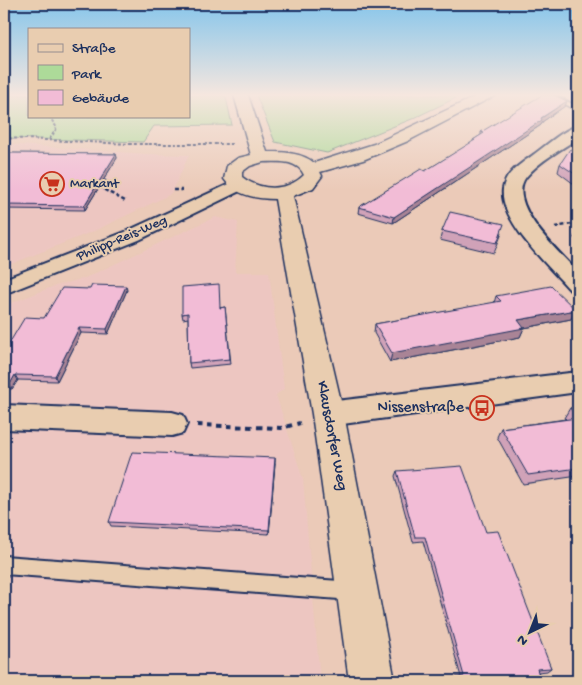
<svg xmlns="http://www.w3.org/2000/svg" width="582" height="685" viewBox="0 0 582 685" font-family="'Gochi Hand',sans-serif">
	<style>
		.built { fill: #edc6c1 }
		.green { fill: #adda99; stroke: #64847c }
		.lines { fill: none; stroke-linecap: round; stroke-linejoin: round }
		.service-casing { stroke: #1b2f5e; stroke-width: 4 }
		.minor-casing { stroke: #1b2f5e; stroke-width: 4 }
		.tertiary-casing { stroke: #1b2f5e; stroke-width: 3 }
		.path-far2 { stroke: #1b2f5e; stroke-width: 2; stroke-dasharray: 3 2; stroke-linecap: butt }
		.path-far1 { stroke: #1b2f5e; stroke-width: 2.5; stroke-dasharray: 4 2.5; stroke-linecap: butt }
		.path { stroke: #1b2f5e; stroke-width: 4; stroke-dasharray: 5.5 4.5; stroke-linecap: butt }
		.service { fill: #e9cdb0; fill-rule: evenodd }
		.minor { fill: #e9cdb0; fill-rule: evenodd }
		.tertiary { fill: #e9cdb0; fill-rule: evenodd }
		.wall { fill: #d0a2b8; stroke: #1b2f5e }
		.shaded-wall { fill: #a98496; stroke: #1b2f5e }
		.building { fill: #f2bcd6; stroke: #1b2f5e }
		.labels { text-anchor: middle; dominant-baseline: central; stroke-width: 4; stroke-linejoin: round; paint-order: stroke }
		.far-poi-label { font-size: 14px; fill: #1b2f5e; stroke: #e9cdb0; text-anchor: start }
		.far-street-label { font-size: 14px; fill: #1b2f5e; stroke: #e9cdb0 }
		.poi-label { font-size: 16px; fill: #1b2f5e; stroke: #e9cdb0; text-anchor: end }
		.street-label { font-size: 16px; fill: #1b2f5e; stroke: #e9cdb0 }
	</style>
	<rect width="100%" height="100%" fill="#ebcab8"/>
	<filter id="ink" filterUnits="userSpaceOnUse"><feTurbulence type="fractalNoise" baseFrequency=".02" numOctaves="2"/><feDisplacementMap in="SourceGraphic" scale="10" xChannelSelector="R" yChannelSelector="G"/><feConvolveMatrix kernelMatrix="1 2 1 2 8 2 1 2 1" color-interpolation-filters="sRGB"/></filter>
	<g filter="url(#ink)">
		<!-- built -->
		<path class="built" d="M4 144 146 154 189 155 173 190 169 195 94 231 4 267Z
			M215 217 238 222 235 272H269L284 389 276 395 303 479 320 681H4V306L52 287 85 278Z"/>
		<!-- green -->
		<path class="green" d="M4 95H29V116H189V95H221L226 97 232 125 154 126 143 142 4 138Z
			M256 95H462L412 119 327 153 275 142Z"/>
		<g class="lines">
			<defs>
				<path id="service" d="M548 95H555L578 107V111Z
					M4 556 353 582 360 584 362 591 360 598 353 600 4 574Z"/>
				<path id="minor" d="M578 126V138C562 149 539 161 526 177 505 204 561 254 578 272V292L570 290C550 267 499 221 503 189 505 173 521 164 533 155 546 146 562 130 578 126Z
					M238 180 244 181 247 185 244 189 139 240 4 294V279L125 232Z
					M578 372V392L328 426 317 422 313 414 317 406 328 402Z
					M4 405 172 412 183 415 187 424 183 433 172 436 4 429Z"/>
				<path id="tertiary" d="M234 95H248L267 152C282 152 302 152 314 163L374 144 479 95H496L408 141 363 160 320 172 322 176 313 188 293 196 344 414 395 681H349L312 414 275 199C256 199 235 195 224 179L227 166 238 158 251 155ZM263 162C277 162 297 159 304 175 287 192 260 191 242 177V172L250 166Z"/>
			</defs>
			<!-- service casing -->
			<use href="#service" class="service-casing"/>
			<!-- minor casing -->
			<use href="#minor" class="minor-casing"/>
			<!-- tertiary casing -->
			<use href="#tertiary" class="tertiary-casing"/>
			<!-- path-far2 -->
			<path class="path-far2" d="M49 116 57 128 49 140
				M4 138 130 144H233"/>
			<!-- path-far1 -->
			<path class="path-far1" d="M106 180 101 188 125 201
				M173 190H182
				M555 227 578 223"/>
			<!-- path -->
			<path class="path" d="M197 425 281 428 300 423"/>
			<!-- service -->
			<use href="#service" class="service"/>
			<!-- minor -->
			<use href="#minor" class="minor"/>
			<!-- tertiary -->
			<use href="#tertiary" class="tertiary"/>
		</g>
		<!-- wall -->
		<path class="wall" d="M567 101 565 106 542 122 541 125 393 223 358 213 359 207 425 171 473 142V140L481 135V132Z
			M4 153 116 154 117 158 85 210 4 209Z
			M578 154V187L558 172 560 164Z
			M578 229V242L574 238Z
			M442 231 502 233 494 253 440 240Z
			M127 290 108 334 81 333 57 381 18 380 12 389H4V352L44 318Z
			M496 296 576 310 571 319 524 328 520 337 390 362 374 333 375 324 494 303Z
			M225 307 231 364 190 368 189 363 188 318 183 319 182 314Z
			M578 407V476L523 484 497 437 501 428 566 419 564 418 570 408Z
			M275 463 269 534 111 526 109 522Z
			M397 471 486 532 551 668 547 671 538 672 541 681H448L450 678 461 677 423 541 413 542 395 476Z"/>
		<!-- shaded-wall -->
		<path class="shaded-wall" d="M567 101 565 106 542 122 541 125 393 223 394 217Z
			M116 154 117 158 85 210 84 206Z
			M126 286 127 290 108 334 107 329Z
			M576 310 571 319 524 328 520 337 390 362 392 353 518 320Z
			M79 328 81 333 57 381 55 376Z
			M15 375 18 380 12 389 10 384Z
			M275 458V463L269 534V530Z"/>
		<!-- building -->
		<path class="building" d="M542 95H554L567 101 541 118 542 120 394 217 359 207 421 169 425 171 475 140H473L484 133 481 132Z
			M570 149 578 154V176L560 164Z
			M4 153 116 154 84 206 4 205Z
			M450 212 504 224 497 243 442 231Z
			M219 284 220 308 225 307 230 359 189 363 188 313 182 314V287Z
			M92 285 126 286 107 329 79 328 55 376 15 375 10 384H4V352L25 317 44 318 62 288 90 289Z
			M551 286 576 310 518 320 524 328 392 353 375 324 501 301 496 296Z
			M578 407V468L528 475 501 428 577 418 570 408Z
			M132 452 275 458 269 530 109 522Z
			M462 466 486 532 498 531 551 668 537 669 541 681H451L450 678 464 676 425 537H415L397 471Z"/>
	</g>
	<!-- sky -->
	<linearGradient id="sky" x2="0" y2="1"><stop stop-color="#85c5eb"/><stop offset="0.5" stop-color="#f6e7df"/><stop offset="1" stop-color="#f6e7df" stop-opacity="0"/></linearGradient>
	<rect width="582" height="190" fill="url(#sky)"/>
	<!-- icons -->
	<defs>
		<symbol id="supermarket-ring" viewBox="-11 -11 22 22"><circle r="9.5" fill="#e9cdb0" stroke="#c8321e" stroke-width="1.5"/><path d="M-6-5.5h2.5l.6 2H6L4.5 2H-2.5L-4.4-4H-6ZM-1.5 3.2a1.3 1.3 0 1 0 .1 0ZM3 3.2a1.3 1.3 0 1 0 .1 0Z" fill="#c8321e"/></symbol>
		<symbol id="bus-ring" viewBox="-11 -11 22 22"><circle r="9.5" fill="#e9cdb0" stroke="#c8321e" stroke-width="1.5"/><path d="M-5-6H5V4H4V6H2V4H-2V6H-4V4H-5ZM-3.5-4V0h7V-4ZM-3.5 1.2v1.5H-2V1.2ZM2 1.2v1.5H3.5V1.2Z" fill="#c8321e"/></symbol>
	</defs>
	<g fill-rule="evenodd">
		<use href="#supermarket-ring" x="38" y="170" width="28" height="28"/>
		<use href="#bus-ring" x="468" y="394" width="28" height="28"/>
	</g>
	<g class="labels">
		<!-- far-poi labels -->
		<g class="far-poi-label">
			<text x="70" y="184">Markant</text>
		</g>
		<!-- far-street labels -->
		<g class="far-street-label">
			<text transform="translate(122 239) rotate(-23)">Philipp-Reis-Weg</text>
		</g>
		<!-- poi labels -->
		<g class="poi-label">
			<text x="464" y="408">Nissenstraße</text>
		</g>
		<!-- street labels -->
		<g class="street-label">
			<text transform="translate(331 436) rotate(79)">Klausdorfer Weg</text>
		</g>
	</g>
	<!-- margin -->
	<rect width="582" height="685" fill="none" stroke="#e9cdb0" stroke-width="20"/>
	<rect x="10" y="10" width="562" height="665" fill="none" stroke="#1b2f5e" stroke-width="2" filter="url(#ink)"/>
	<!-- legend -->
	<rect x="28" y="28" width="162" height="90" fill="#e9cdb0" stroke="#978e8f"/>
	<rect x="38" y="44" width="25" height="8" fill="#e9cdb0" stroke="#978e8f"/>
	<text x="72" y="52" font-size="15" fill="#1b2f5e">Straße</text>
	<rect x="38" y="65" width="25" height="15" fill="#adda99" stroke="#978e8f"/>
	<text x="72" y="78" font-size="15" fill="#1b2f5e">Park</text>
	<rect x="38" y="90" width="25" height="15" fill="#f2bcd6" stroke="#978e8f"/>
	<text x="72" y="102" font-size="15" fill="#1b2f5e">Gebäude</text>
	<!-- north arrow -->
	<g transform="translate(530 632) rotate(223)" stroke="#e9cdb0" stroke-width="4" paint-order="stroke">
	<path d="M0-4L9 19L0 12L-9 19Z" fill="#1b2f5e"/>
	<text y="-8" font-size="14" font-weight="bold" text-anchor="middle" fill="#1b2f5e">N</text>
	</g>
</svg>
